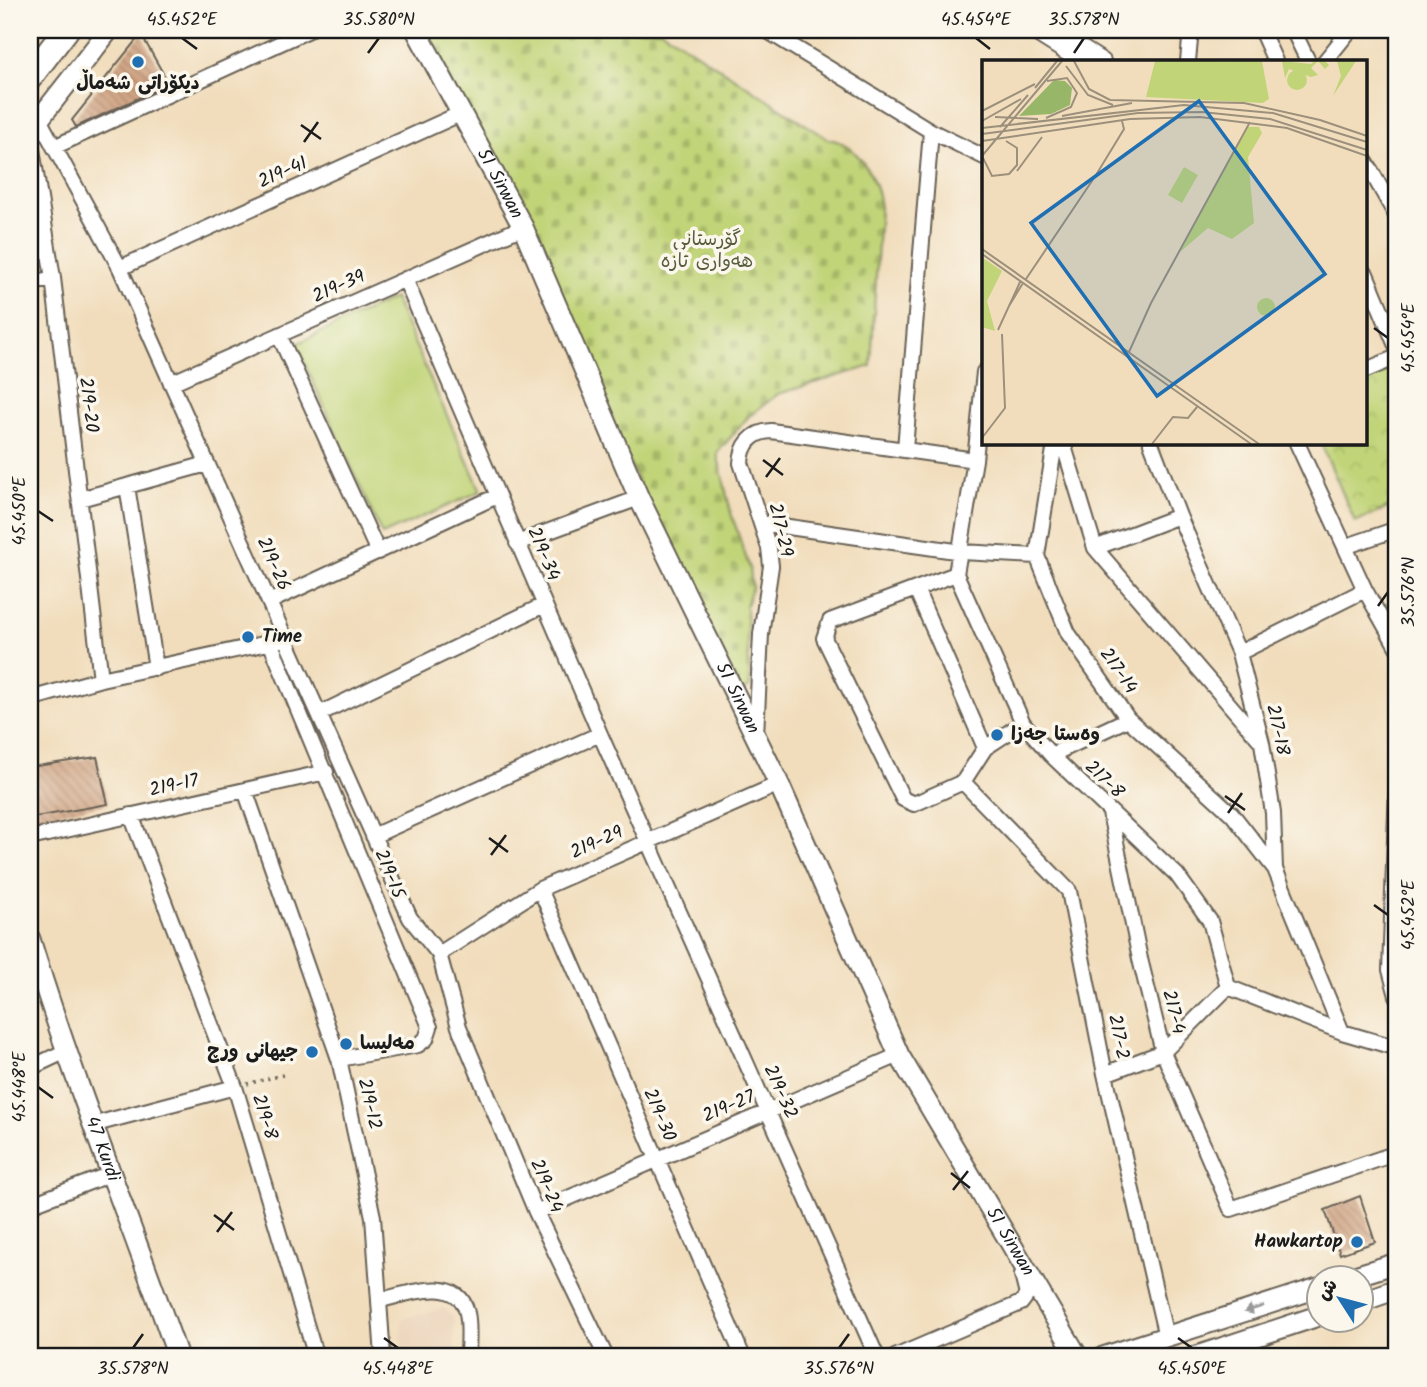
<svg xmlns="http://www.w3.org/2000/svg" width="1427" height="1387" viewBox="0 0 1427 1387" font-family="Kalam,'Playpen Sans Arabic',sans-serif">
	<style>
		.built { fill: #ebd2b8 }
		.cemetery { fill: url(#cemetery-stones); stroke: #6e784a; stroke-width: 2 }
		.park { fill: url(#park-crowns); stroke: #6e784a; stroke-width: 2 }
		.garden { fill: #c1d478; stroke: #6e784a; stroke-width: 2 }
		.building { fill: url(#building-back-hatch) }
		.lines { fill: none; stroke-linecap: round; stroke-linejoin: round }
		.street-casing { stroke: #676054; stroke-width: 18 }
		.secondary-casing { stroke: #676054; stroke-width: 23 }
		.highway-casing { stroke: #676054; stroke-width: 28 }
		.path { stroke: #676054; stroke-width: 3.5; stroke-dasharray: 2 5; stroke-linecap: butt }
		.street { stroke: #fff; stroke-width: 14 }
		.secondary { stroke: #fff; stroke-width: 19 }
		.highway { stroke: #fff; stroke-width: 24 }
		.oneway { fill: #999 }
		.ticks { fill: none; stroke: #1c1c1c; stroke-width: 2.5 }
		.poi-dot { fill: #1f6fb2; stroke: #fbf7ec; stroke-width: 2.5 }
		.labels { text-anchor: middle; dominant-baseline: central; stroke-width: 7; stroke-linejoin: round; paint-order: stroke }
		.poi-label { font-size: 19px; font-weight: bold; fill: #1c1c1c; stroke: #fbf7ec; text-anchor: start }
		.street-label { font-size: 19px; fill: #1c1c1c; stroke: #fbf7ec }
		.park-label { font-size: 19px; fill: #565c3c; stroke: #fbf7ec }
		.inset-road { fill: none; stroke: #9c907c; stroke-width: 2 }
		.view { fill: #1f6fb2; fill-opacity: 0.15; stroke: #1f6fb2; stroke-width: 3.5 }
		.inset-edge { fill: none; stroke: #1c1c1c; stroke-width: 3.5 }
		.neatline { fill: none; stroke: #1c1c1c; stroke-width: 2.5 }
		.ticks-label { font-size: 18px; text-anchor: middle; fill: #1c1c1c }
	</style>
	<defs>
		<pattern id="cemetery-stones" width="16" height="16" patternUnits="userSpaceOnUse" patternTransform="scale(1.75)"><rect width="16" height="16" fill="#c1d478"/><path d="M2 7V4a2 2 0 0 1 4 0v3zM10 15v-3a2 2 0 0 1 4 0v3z" fill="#a5b567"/></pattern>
		<pattern id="park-crowns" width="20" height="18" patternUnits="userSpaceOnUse" patternTransform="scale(1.75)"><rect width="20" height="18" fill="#c1d478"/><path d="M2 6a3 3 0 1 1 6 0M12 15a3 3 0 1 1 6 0" fill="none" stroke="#a5b567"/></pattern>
		<pattern id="building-back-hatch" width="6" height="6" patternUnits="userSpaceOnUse" patternTransform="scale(1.75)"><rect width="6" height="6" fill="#cfa180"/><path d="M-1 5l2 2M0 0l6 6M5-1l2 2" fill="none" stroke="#a78268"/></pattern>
	</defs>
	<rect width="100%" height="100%" fill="#fbf7ec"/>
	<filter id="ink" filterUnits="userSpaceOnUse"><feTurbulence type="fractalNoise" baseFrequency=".0143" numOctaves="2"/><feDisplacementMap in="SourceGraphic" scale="14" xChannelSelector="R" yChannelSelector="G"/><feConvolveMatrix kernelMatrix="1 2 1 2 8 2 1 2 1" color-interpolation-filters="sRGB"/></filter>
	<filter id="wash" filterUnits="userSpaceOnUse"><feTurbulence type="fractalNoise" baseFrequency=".00686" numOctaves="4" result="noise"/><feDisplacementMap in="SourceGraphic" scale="28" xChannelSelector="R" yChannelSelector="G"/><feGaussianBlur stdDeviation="1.57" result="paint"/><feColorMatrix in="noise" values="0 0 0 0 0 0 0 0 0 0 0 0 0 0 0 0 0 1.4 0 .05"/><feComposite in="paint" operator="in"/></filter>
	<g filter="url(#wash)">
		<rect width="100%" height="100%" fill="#f1ddbc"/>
		<!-- built -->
		<path class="built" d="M444 1308 454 1317V1357H401L402 1319Z"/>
		<!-- cemetery -->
		<path class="cemetery" d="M424 30H661L828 139C859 143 877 180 880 207L871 366 778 394 748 417 717 453 731 513 750 569 752 587 746 606 750 686 738 696 726 687 511 187 495 155 482 143Z"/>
		<!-- park -->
		<path class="park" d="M1392 368 1397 379V504L1355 522 1321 443H1366V379Z"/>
		<!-- garden -->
		<path class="garden" d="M394 298 481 491 382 535 296 344Z"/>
		<g id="blocks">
			<!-- building -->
			<path class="building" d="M141 34 169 84 76 127 72 120Z
				M97 757 108 804 30 818V767Z
				M1360 1196 1375 1242 1340 1254 1325 1210Z"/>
		</g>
	</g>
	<g filter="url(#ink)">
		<use href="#blocks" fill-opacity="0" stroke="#676054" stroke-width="2"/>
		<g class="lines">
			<defs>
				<path id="street" d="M766 30 931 131 984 157
					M1030 30 1079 61
					M1054 30 1103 61
					M1261 30 1275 61
					M1293 30 1308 61
					M1188 61 1191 30
					M1325 61 1350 30
					M39 119 120 268 410 918 439 954 459 1027 536 1212 606 1357
					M30 137 53 278 101 679
					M54 147 309 30
					M1366 162 1397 217
					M120 268 462 113
					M1366 274 1397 348
					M405 279 600 734 877 1357
					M30 284 53 278
					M279 335 378 552
					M1366 370 1397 357
					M984 372 975 460 956 574 1023 723 1051 755 1177 875 1210 921 1228 987 1342 1032 1397 1048
					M171 383 523 227
					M1055 443 1037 556 1068 633 1128 719 1232 814 1275 869
					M1063 443 1095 548 1259 739
					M1151 443 1179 516 1239 653 1262 743 1273 813 1275 869 1342 1032
					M1297 443 1365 590 1397 647
					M905 449 931 131
					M127 486 156 668
					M80 499 207 464
					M761 523 962 552 1037 556
					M517 543 639 498
					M1347 546 1397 529
					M1095 548 1179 516
					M956 574 830 621 824 638 903 799 914 804 963 782 985 748 1023 723
					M916 589 985 748
					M269 602 497 496
					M270 642 430 1027 426 1039 418 1045 339 1059
					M1239 653 1365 590
					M30 699 101 679 277 641
					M319 714 544 605
					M756 735 761 634 771 566 769 548 741 463C742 445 752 432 771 431L975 460
					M1051 755 1128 719
					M963 782 1069 891 1105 1074 1166 1337
					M1397 787 1390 970 1397 996
					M245 790 339 1059 373 1217 383 1357
					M1110 813 1140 959 1163 1052 1231 1209 1397 1153
					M131 815 235 1087 316 1357
					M373 836 600 734
					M30 838 326 772
					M540 889 743 1357
					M439 954 540 889 779 784
					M30 1068 64 1052
					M1105 1074 1163 1052 1228 987
					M92 1125 235 1087
					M30 1205 113 1173
					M536 1212 899 1055
					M381 1300C407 1294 459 1274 467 1313 470 1326 468 1344 468 1357
					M895 1357 1021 1303 1027 1295 1022 1275"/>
				<g id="secondary">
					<path id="s1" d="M416 30 523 227 639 498 779 784 899 1055 1078 1357"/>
					<path d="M30 131 109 30"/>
					<path id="s2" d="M30 939C73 1080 129 1218 178 1357"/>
					<path d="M1348 1278 1397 1263"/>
					<path d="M1360 1302 1397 1289"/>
					<path d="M1103 1357 1318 1288"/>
					<path d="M1194 1357 1318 1316"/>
				</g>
				<path id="highway" d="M30 77 66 30"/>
			</defs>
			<!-- street casing -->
			<use href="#street" class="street-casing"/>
			<!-- secondary casing -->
			<use href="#secondary" class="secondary-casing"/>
			<!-- highway casing -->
			<use href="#highway" class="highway-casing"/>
			<!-- path -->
			<path class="path" d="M247 1084 287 1074"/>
			<!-- street -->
			<use href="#street" class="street"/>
			<!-- secondary -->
			<use href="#secondary" class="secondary"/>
			<!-- highway -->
			<use href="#highway" class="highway"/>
		</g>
		<!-- one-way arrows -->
		<defs><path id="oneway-solid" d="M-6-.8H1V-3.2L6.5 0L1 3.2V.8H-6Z" transform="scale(1.75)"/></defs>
		<use class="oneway" href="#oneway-solid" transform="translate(1254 1309) rotate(162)"/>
	</g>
	<!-- ticks -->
	<path class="ticks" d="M182 38 197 49M976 38 990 49M368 53 379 38M1074 53 1084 38M301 125 321 139M304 142 318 122M1374 328 1388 338M763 460 783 475M766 477 780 458M38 511 53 521M1378 606 1388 592M1225 796 1245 810M1228 813 1242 793M489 838 508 852M491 855 506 835M1374 905 1388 915M38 1087 53 1098M951 1173 970 1188M953 1190 968 1171M214 1215 234 1230M217 1232 232 1212M384 1338 398 1348M1178 1338 1192 1348M133 1348 143 1334M839 1348 849 1334"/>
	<!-- markers -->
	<g class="poi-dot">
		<circle cx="138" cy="62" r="7"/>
		<circle cx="248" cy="637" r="7"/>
		<circle cx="997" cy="735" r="7"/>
		<circle cx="346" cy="1044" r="7"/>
		<circle cx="312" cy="1052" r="7"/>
		<circle cx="1357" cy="1242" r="7"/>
	</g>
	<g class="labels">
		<!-- poi labels -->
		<g class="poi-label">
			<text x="138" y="84" text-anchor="middle">دیکۆراتی شەماڵ</text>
			<text x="262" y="637">Time</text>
			<text x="1011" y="735">وەستا جەزا</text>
			<text x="360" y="1044">مەلیسا</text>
			<text x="298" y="1052" text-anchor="end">جیهانی ورچ</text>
			<text x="1343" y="1242" text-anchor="end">Hawkartop</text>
		</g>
		<!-- street labels -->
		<g class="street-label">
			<text transform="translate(283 173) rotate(-24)">219-41</text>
			<text stroke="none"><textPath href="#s1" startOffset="175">51 Sirwan</textPath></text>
			<text transform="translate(339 287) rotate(-24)">219-39</text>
			<text transform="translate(88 405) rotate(83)">219-20</text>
			<text transform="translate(780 530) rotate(77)">217-29</text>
			<text transform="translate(543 554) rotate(67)">219-34</text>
			<text transform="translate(273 564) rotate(66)">219-26</text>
			<text transform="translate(1118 671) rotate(55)">217-14</text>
			<text stroke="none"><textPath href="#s1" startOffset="742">51 Sirwan</textPath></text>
			<text transform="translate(1277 730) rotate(78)">217-18</text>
			<text transform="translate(1104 780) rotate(44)">217-8</text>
			<text transform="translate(174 786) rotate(-12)">219-17</text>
			<text transform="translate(597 843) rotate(-24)">219-29</text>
			<text transform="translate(389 874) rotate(68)">219-15</text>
			<text transform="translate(1173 1012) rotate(76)">217-4</text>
			<text transform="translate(1118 1037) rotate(79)">217-2</text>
			<text transform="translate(780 1092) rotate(66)">219-32</text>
			<text transform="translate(369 1104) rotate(77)">219-12</text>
			<text transform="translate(729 1107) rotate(-23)">219-27</text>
			<text transform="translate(659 1115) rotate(67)">219-30</text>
			<text transform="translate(264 1117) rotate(73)">219-8</text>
			<text stroke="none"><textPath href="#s2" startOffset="222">47 Kurdi</textPath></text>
			<text transform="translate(546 1186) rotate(67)">219-24</text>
			<text stroke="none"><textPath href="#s1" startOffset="1351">51 Sirwan</textPath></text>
		</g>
		<!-- park labels -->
		<g class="park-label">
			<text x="707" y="240">گۆڕستانی<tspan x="707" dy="22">هەواری تازە</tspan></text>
		</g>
	</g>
	<!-- overview -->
	<g transform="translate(982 60)">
		<rect width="385" height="385" fill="#f1ddbc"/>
		<path d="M72 20 83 21 90 28 88 45 69 54 37 56Z" fill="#98b668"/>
		<path d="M265 67H277L280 73 266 97 272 163 250 179 226 168 198 192Z" fill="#c1d478"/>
		<path d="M173 1H280L287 39 281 43 164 37ZM300 1 329 4 332 1H343L347 5 343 9 336 1 329 8 336 15 329 17 307 9 303 18ZM355 1H374L351 36 359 16ZM1 198 20 211 5 241 13 271 0 267ZM275 247a9 9 0 1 1 18 0a9 9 0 1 1-18 0Z" fill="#c1d478"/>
		<path d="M305 20a10 10 0 1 1 20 0a10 10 0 1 1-20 0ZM202 107 216 115 200 143 186 135Z" fill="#c1d478"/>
		<path class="inset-road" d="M92 1 107 29 128 40 262 43 338 60 385 76M84 6 106 35 131 45M53 28 75 1M0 51 53 24M80 56 150 43M13 57 56 59M64 58 89 47 95 33 85 18 65 21M0 61 39 39M18 67 46 35M0 68 202 45 291 53 385 82M0 74 156 53 220 52 288 59 385 90M0 81 148 59 218 57 305 68 385 96M24 81 35 88V105L27 114 10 116 0 96 80 1M35 111 60 77M0 189 277 384M0 194 269 384M44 219 114 115 142 69 140 61M27 246 41 223M16 270 38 222M147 292 169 243 268 62M0 378 23 348 20 274M170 384 191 357 206 358 215 347"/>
		<path class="view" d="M217 41 343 214 175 336 49 163Z"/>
		<rect width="385" height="385" class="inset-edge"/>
	</g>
	<!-- margin -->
	<rect width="1427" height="1387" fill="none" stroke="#fbf7ec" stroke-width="77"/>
	<!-- north arrow -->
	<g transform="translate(1340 1299) rotate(306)"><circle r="33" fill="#fbf7ec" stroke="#a29f99" stroke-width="2"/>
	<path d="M0-5L12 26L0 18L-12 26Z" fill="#1f6fb2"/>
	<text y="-10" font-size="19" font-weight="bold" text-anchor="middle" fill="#1c1c1c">ش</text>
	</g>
	<rect x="38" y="38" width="1350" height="1310" class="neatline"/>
	<g class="ticks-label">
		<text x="182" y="25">45.452°E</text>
		<text x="379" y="25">35.580°N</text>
		<text x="976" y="25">45.454°E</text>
		<text x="1084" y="25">35.578°N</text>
		<text transform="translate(1408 338) rotate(-90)" y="6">45.454°E</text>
		<text transform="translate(19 511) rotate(-90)" y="6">45.450°E</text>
		<text transform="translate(1408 592) rotate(-90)" y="6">35.576°N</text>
		<text transform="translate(1408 915) rotate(-90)" y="6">45.452°E</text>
		<text transform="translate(19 1087) rotate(-90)" y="6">45.448°E</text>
		<text x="133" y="1374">35.578°N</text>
		<text x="398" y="1374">45.448°E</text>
		<text x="839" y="1374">35.576°N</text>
		<text x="1192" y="1374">45.450°E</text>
	</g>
</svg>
